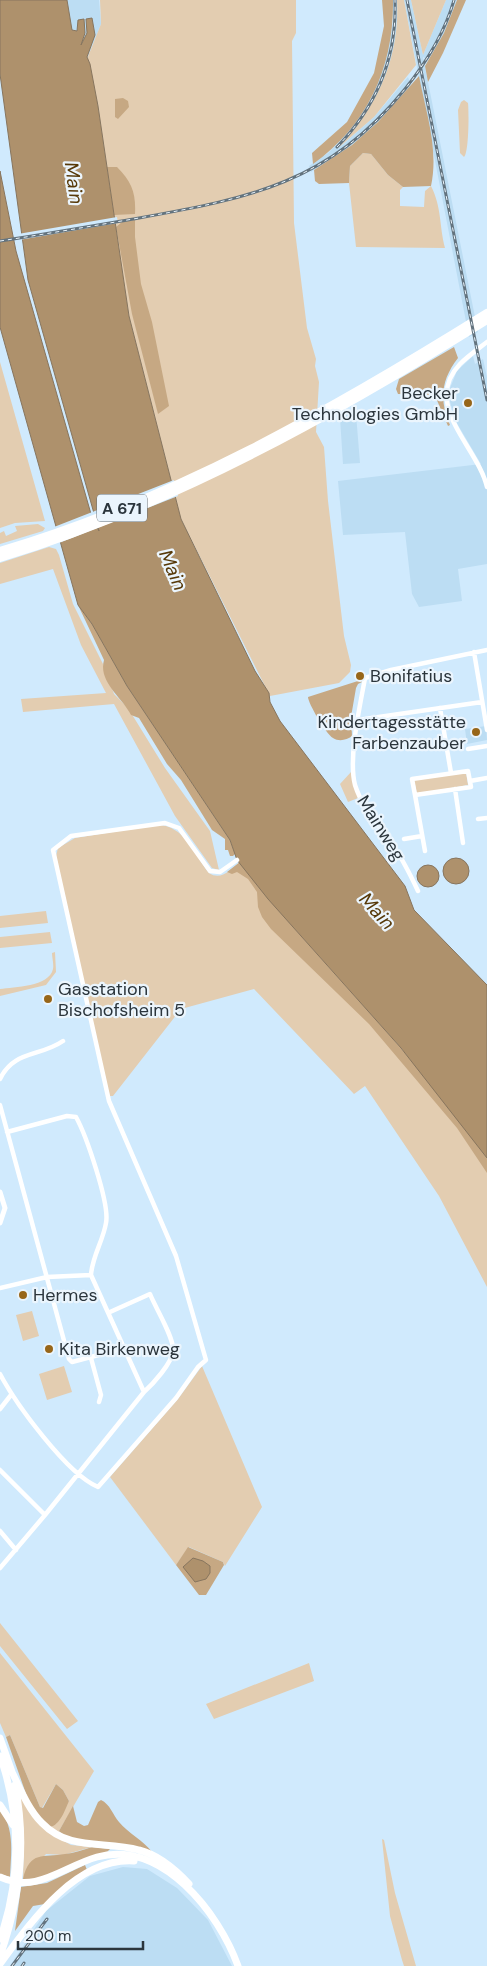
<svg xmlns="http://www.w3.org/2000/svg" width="487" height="1966" viewBox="0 0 487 1966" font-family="'DM Sans',sans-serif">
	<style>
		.built { fill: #bcddf3 }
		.green { fill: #e3cdb1 }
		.forest { fill: #c6a883 }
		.water { fill: #ae916c; stroke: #87755e }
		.pier { fill: #d0eafd }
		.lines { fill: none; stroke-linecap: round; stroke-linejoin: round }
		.minor { stroke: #fff; stroke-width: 4.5 }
		.tertiary { stroke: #fff; stroke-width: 5 }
		.trunk { stroke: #fff; stroke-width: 7 }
		.motorway { stroke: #fff; stroke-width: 8 }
		.rail-casing { stroke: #63737e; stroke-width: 3 }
		.rail { stroke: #ebf5fd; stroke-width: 1; stroke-dasharray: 4; stroke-linecap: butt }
		.poi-dot { fill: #976619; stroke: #ebf5fd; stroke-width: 2 }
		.labels { text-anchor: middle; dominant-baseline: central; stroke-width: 4.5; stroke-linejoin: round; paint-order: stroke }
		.shield { fill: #ebf5fd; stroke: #656f76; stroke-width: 1 }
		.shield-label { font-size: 16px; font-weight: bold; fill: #2b353c }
		.poi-label { font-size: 18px; fill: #2b353c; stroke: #ebf5fd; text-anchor: start }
		.street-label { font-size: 18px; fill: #2b353c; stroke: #ebf5fd }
		.water-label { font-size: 19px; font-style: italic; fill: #573909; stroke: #ebf5fd }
	</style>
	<rect width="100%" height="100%" fill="#d0eafd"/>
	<!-- built -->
	<path class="built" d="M67 0H99L101 24 87 59 71 28Z
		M393 0H397L396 42 384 83 358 126 340 147 374 117 408 77 411 85 378 122 352 145 311 172 309 166 328 153 347 134 373 95 393 25Z
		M404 0H411L423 55 446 0H457L444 33 428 60 423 57 478 332 469 337Z
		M473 356 475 364 483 359 487 377V564L458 569 462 601 419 607 412 594 405 532 343 535 338 481 481 464 455 420 449 398 450 388 457 371Z
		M346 414H356L360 463 343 464 340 418Z
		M486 726 487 740 467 744 465 729Z
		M123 1867 147 1869 177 1888 208 1920 232 1966H10L46 1911 90 1876Z"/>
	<!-- green -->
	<path class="green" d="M100 0H296V33L292 41 294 223 307 328 316 359 315 366 319 382 316 432 324 447 328 501 344 636 351 665 350 672 339 683 270 696 181 519 129 316 98 106 87 59 101 24Z
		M397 0H404L416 65 374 117 337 149C377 107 400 59 397 0Z
		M411 0H446L423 55Z
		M464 100 468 103C469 111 469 153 464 157L460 153 458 110 461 102Z
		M363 153 371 154 388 175 403 187 400 190V206L424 207 425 191 431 186C442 208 439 225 445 248L356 247 349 183 350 166Z
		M0 362 45 521 15 523 0 528Z
		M38 524 45 528 43 531 0 544V533L4 531 6 536 17 531 15 526Z
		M49 547 56 549 59 555 73 604 103 664 114 694 128 708 165 768 210 831 219 870 212 868 175 816 114 704 23 712 21 699 106 693 81 645 53 569 0 584V563Z
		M351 772 358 798 348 802 340 784Z
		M466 772 468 785 417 794 414 780Z
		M156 825C184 824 194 854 209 873 221 881 230 870 240 862L401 1048 477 1142 487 1158V1287L439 1196 365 1086 354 1094 254 989 181 1009 113 1096H109L56 856 58 848 75 838Z
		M46 911 48 923 0 928V916Z
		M50 932 52 943 0 948V937Z
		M55 952 56 972 46 985 0 996V989C14 987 49 987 53 969 54 964 52 958 52 953Z
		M32 1311 39 1336 23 1341 16 1315Z
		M64 1366 72 1392 47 1400 39 1374Z
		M202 1366 262 1507 225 1566 223 1562 189 1547 176 1565 110 1477 178 1399Z
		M0 1623 78 1721 67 1729 0 1646Z
		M0 1653 94 1771 59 1831 68 1839 50 1828 69 1801 63 1790 56 1784 42 1808 40 1807 10 1735 6 1737 0 1723Z
		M309 1663 314 1681 214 1719 206 1704Z
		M18 1787 64 1841 71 1845 92 1847 63 1855 46 1854 23 1879 24 1835Z
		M382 1839 384 1840 395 1893 416 1966H404L402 1960 390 1916Z"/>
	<!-- forest -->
	<path class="forest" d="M382 0H393C394 66 368 125 313 164L312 153 347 122 374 73 384 26Z
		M457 0H466L443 53 428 82 425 66 444 33Z
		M419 76C426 113 439 149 431 186L403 187 388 175 371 154 363 153 350 166 349 183 319 184 315 181 314 170 352 145 378 122Z
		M123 98 128 101 129 107 118 119 115 117V99Z
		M107 167H117C132 182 136 193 135 214L114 215Z
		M135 220V237L141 284 152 322 169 406 158 414 132 314 116 227 122 222Z
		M454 347 458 358C441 380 439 400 450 425L448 426 436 398 430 395 398 394 396 389 399 379Z
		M78 605 92 624 127 686 230 840 235 854 233 856H230L228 850H225V839L212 830 181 780 167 764 139 718 131 715C122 697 98 682 104 660Z
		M361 680 362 682 358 684 356 688 351 717 352 736C347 740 339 742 333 738 326 734 308 703 308 697Z
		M240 862C302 943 375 1014 439 1094 455 1115 473 1136 487 1158V1173L457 1128 369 1024 271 929 262 917 258 907 257 892 248 879 237 872 232 874 227 872Z
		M188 1547 223 1562 224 1565 206 1595H199L176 1565Z
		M10 1735 40 1807 43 1808 56 1784 63 1790 69 1801C65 1810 60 1825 50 1827L31 1808 6 1737Z
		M101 1800C110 1804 113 1815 119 1822 128 1833 144 1841 152 1852L68 1839 59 1831 73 1806 77 1822 84 1826 88 1825 98 1802Z
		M0 1809C15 1830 11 1852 10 1877L0 1874Z
		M92 1847 110 1849 107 1852 41 1879H23C30 1850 43 1858 65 1854 74 1853 83 1850 92 1847Z
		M85 1865 87 1870 45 1904 33 1906 15 1931 21 1887 47 1883Z"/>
	<!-- water -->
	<path class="water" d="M0 0H67L72 30 77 31 78 20 84 19 85 33 81 45 87 33 86 19 92 18 95 35 87 57 90 64 98 106 129 316 181 519 255 671 269 693 270 702 280 721 405 886 414 910 487 985V1158L401 1048 268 899 237 860 230 840 127 686 92 624 78 605 0 327V171L16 251 91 514 99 531 28 280 0 74Z
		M443 871a13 13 0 1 1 26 0a13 13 0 1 1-26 0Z
		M417 876a11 11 0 1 1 22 0a11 11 0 1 1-22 0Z
		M193 1558 203 1561 210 1566V1573L206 1579 195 1582 183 1567Z"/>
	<!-- pier -->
	<path class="pier" d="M117 217 118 223 19 240 18 234Z
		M174 480 178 496 59 543 54 527Z"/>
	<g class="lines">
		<!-- minor -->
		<path class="minor" d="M487 342C478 349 468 356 460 364 421 405 478 447 487 487
			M474 652 487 730
			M440 708 451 773
			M358 720 482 702
			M468 749 487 746
			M468 771 471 787 415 795 412 779Z
			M470 781 487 778
			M455 789 463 843
			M415 795 425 851
			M478 819 487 818
			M404 839 422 836
			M418 891C410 874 401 856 390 841 376 822 362 807 355 785 348 758 360 706 365 678L391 670 487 650
			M0 1079C14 1050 40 1057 63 1041
			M0 1105 69 1359 72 1362 125 1348
			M7 1132 67 1116 76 1117C86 1135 110 1204 106 1223 103 1241 92 1257 91 1275
			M91 1275 144 1392
			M0 1288 47 1277 91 1275
			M91 1358 101 1395 99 1402
			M0 1374C16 1404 67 1474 98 1487L176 1398 198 1367 206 1360 176 1256 109 1101 53 850 71 836 165 823 179 828 210 871 220 872 237 860
			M0 1409 11 1395
			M0 1470 45 1515
			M0 1531 16 1550
			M0 1568 45 1515 144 1392C153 1384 172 1363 173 1351 175 1339 155 1307 150 1294L110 1312"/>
		<!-- tertiary -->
		<path class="tertiary" d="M0 1192 5 1208 0 1223"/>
		<!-- trunk -->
		<path class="trunk" d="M0 1738 12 1772
			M0 1756C21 1815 21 1880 0 1939
			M11 1770C20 1788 28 1809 42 1823 70 1852 105 1840 139 1850 159 1855 176 1870 189 1884
			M0 1805 13 1825
			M0 1877C37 1894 62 1867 97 1857 162 1839 219 1913 238 1966
			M0 1956C20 1900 27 1844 15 1785
			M0 1964C30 1923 76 1857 134 1861"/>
		<!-- motorway -->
		<path class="motorway" d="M0 551C175 499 333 409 487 313
			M0 558C174 505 333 416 487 320"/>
		<defs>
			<path id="rail" d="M407 0 487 400
				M337 147C377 106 397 57 395 0
				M0 241C46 234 92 226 139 218 250 198 329 183 405 89 425 64 445 32 454 0
				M12 1966 47 1919
				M22 1966 24 1963"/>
		</defs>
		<!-- rail casing -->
		<use href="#rail" class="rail-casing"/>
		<!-- rail -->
		<use href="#rail" class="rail"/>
	</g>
	<!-- markers -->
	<g class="poi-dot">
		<circle cx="468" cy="403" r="5"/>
		<circle cx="360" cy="676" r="5"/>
		<circle cx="476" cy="732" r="5"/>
		<circle cx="48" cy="999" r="5"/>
		<circle cx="23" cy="1295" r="5"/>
		<circle cx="49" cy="1349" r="5"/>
	</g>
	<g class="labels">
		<!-- shield labels -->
		<rect class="shield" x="97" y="494.5" width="50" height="27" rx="4"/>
		<g class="shield-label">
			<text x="122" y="508">A 671</text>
		</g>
		<!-- poi labels -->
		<g class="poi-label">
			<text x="458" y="393" text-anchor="end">Becker<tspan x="458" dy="21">Technologies GmbH</tspan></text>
			<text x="370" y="676">Bonifatius</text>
			<text x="466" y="722" text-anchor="end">Kindertagesstätte<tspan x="466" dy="21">Farbenzauber</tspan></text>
			<text x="58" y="989">Gasstation<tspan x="58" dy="21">Bischofsheim 5</tspan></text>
			<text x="33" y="1295">Hermes</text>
			<text x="59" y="1349">Kita Birkenweg</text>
		</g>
		<!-- street labels -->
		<g class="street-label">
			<text transform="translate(381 828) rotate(58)">Mainweg</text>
		</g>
		<!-- water labels -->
		<g class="water-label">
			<text transform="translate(74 183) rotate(82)">Main</text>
			<text transform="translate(173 570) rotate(67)">Main</text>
			<text transform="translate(377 911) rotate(48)">Main</text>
		</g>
	</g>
	<!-- scale -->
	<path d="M18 1941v8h125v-8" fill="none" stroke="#2b353c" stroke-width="2.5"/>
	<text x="25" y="1941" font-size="15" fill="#2b353c" stroke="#ebf5fd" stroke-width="4" paint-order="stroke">200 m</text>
</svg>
